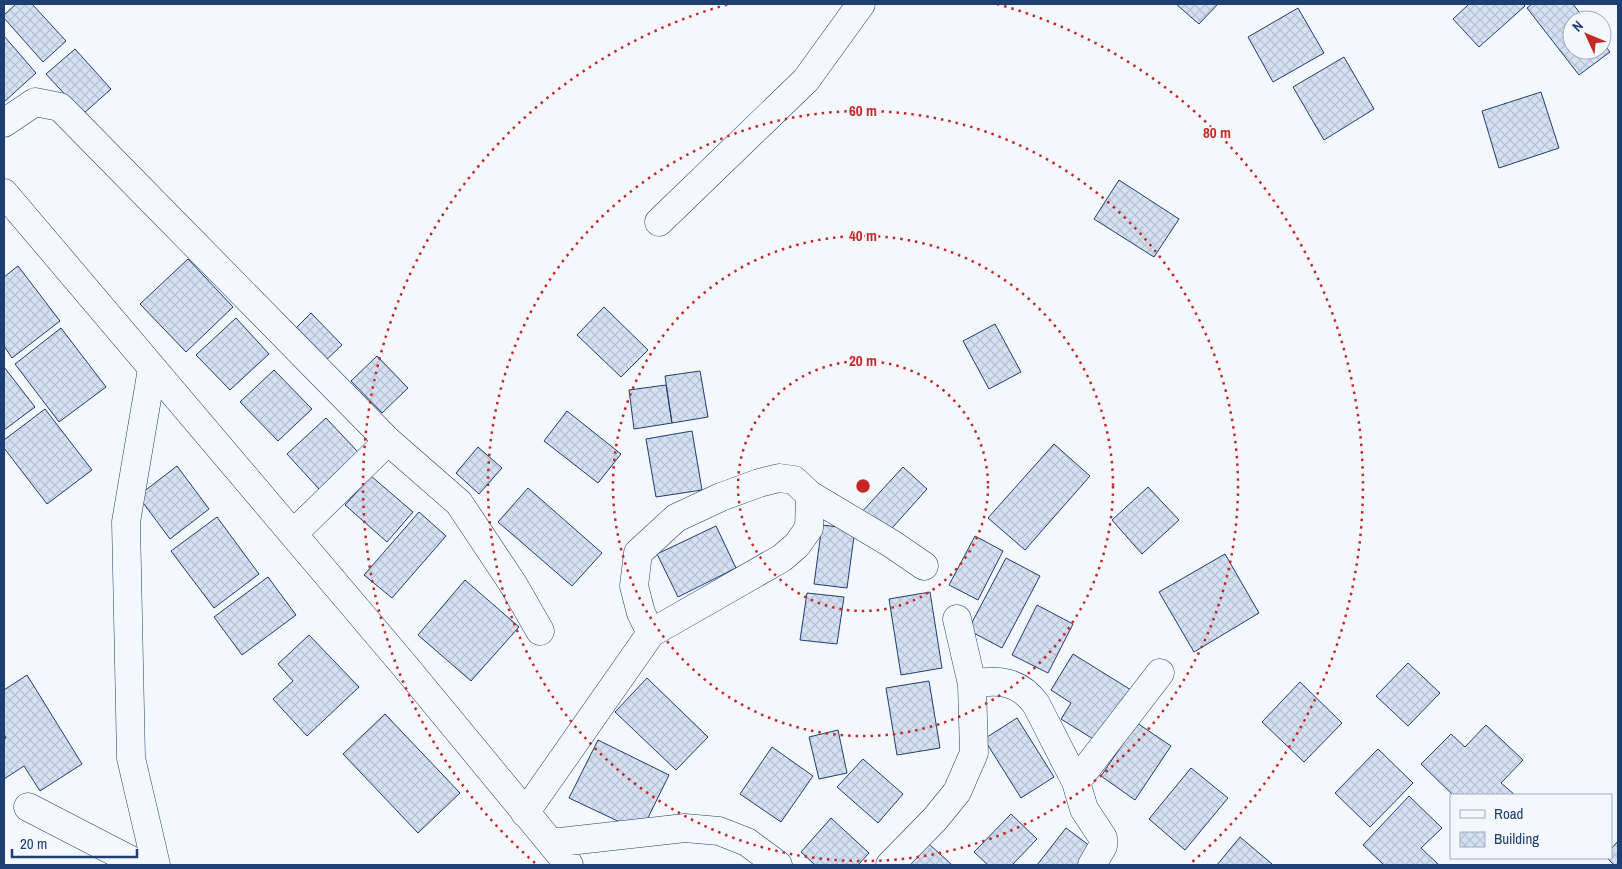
<svg xmlns="http://www.w3.org/2000/svg" width="1622" height="869" viewBox="0 0 1622 869" font-family="'Archivo Narrow',sans-serif">
	<style>
		.building { fill: url(#building-cross-hatch); stroke: #1d3f73 }
		.lines { fill: none; stroke-linecap: round; stroke-linejoin: round }
		.minor-casing { stroke: #1d3f73; stroke-width: 29 }
		.minor { stroke: #f4f7fb; stroke-width: 28 }
		.ring { fill: none; stroke: #c62828; stroke-width: 2.5; stroke-dasharray: 2.5 5 }
		.centre { fill: #c62828; stroke: #f4f7fb; stroke-width: 2.5 }
		.ring-label { font-size: 15px; text-anchor: middle; font-weight: bold; fill: #c62828; stroke: #f4f7fb; stroke-width: 4; stroke-linejoin: round; paint-order: stroke }
	</style>
	<defs>
		<pattern id="building-cross-hatch" width="8" height="8" patternUnits="userSpaceOnUse" patternTransform="scale(1.25)"><rect width="8" height="8" fill="#d5e0f0"/><path d="M0 0l8 8M0 8l8-8" fill="none" stroke="#b6c1d1"/></pattern>
	</defs>
	<rect width="100%" height="100%" fill="#f4f7fb"/>
	<!-- building -->
	<path class="building" d="M16 4H32L66 41 43 62 4 18V15Z
		M1176 4H1218L1199 24Z
		M1469 4H1523L1525 6 1479 47 1453 19Z
		M1532 4H1573L1585 20H1572V50H1602V42L1610 52 1579 75 1527 8Z
		M1298 8 1324 53 1273 82 1248 37Z
		M4 36 36 73 4 102Z
		M75 49 111 89 83 114 46 74Z
		M1344 57 1374 109 1324 140 1293 87Z
		M1541 92 1559 148 1499 168 1482 111Z
		M1119 180 1179 219 1154 257 1094 219Z
		M188 259 233 307 186 352 140 304Z
		M18 266 60 321 12 358 4 346V277Z
		M604 307 648 350 621 377 577 335Z
		M311 313 342 345 321 365 291 333Z
		M236 318 269 354 230 390 196 355Z
		M995 324 1021 372 989 389 963 341Z
		M61 328 106 387 59 422 15 364Z
		M377 356 408 388 382 413 351 381Z
		M4 367 35 407 4 430Z
		M274 370 312 409 278 441 240 402Z
		M700 371 708 417 672 423 665 376Z
		M666 385 672 423 634 429 629 390Z
		M45 409 92 470 47 504 4 448V440Z
		M567 411 621 454 598 483 544 441Z
		M326 418 358 452 319 489 287 454Z
		M692 431 702 490 656 497 646 439Z
		M1054 444 1090 476 1025 550 988 518Z
		M478 447 502 468 479 494 456 473Z
		M177 466 209 509 170 539 138 496Z
		M903 467 927 489 885 536 860 514Z
		M371 476 413 512 387 542 345 505Z
		M1148 487 1179 520 1142 554 1112 520Z
		M528 488 602 553 572 586 498 522Z
		M419 512 446 536 392 598 364 575Z
		M217 517 259 574 214 608 171 551Z
		M822 525 855 529 847 588 814 584Z
		M716 526 736 568 678 597 657 554Z
		M975 536 1003 551 978 600 949 585Z
		M1225 554 1259 613 1194 652 1159 592Z
		M1006 558 1040 576 1002 648 968 630Z
		M268 577 296 615 242 655 214 617Z
		M465 580 519 627 471 681 418 635Z
		M930 592 942 668 901 675 889 599Z
		M807 593 844 597 837 644 800 640Z
		M1037 605 1073 624 1048 673 1012 655Z
		M309 635 359 687 307 736 273 699 293 681 278 664Z
		M1073 654 1131 690 1098 742 1061 719 1071 703 1051 690Z
		M1408 663 1440 693 1408 726 1376 696Z
		M27 675 82 764 40 791 24 766 4 779V739L6 738 4 734V690Z
		M647 678 708 737 676 770 615 712Z
		M929 681 940 748 897 755 886 688Z
		M1300 682 1342 723 1304 762 1262 722Z
		M385 714 460 793 418 833 343 754Z
		M1017 718 1054 777 1021 798 984 739Z
		M1137 723 1171 746 1135 800 1101 776Z
		M1486 725 1523 760 1501 783 1515 795H1453L1421 764 1451 734 1465 747Z
		M838 730 847 773 819 779 809 737Z
		M598 740 669 775 641 832 569 798Z
		M772 747 813 776 781 822 740 794Z
		M1378 749 1413 783 1370 827 1335 793Z
		M863 759 903 794 878 823 837 787Z
		M1191 768 1228 798 1185 850 1149 819Z
		M1409 796 1442 828 1421 848 1439 865H1384L1363 845Z
		M1011 814 1037 839 1012 865H988L974 852Z
		M831 818 869 853 858 865H815L801 852Z
		M1066 828 1094 849 1081 865H1037Z
		M1240 837 1272 864 1271 865H1217Z
		M1618 841V865H1614L1607 858H1611V849Z
		M929 844 952 865H908Z"/>
	<g class="lines">
		<defs>
			<path id="minor" d="M4 123 35 102 60 107 388 441 459 503 513 584 540 631
				M4 193 404 665 569 865
				M659 222 806 80 861 4
				M152 369 126 522 131 758 156 865
				M293 534 388 441
				M651 633 782 558 797 545 809 528 810 495
				M972 684C999 679 1019 681 1036 704L1076 782 1084 809 1103 838V846L1092 865
				M1076 782 1160 673
				M28 807 140 865
				M525 813 651 633 641 613 634 586 638 553 676 518 721 497 759 483 779 478 794 480 810 495 892 544 924 566
				M551 843 685 828 719 831 747 842 778 865
				M890 865 935 819 957 792 974 753 972 684 957 619"/>
		</defs>
		<!-- minor casing -->
		<use href="#minor" class="minor-casing"/>
		<!-- minor -->
		<use href="#minor" class="minor"/>
	</g>
	<!-- distance rings -->
	<g class="ring">
		<circle cx="863" cy="486" r="125"/>
		<circle cx="863" cy="486" r="250"/>
		<circle cx="863" cy="486" r="375"/>
		<path d="M535 863A500 500 0 0 1 729 4M997 4A500 500 0 0 1 1191 863"/>
	</g>
	<circle cx="863" cy="486" r="8" class="centre"/>
	<g class="ring-label">
		<text x="863" y="116">60 m</text>
		<text x="1217" y="138">80 m</text>
		<text x="863" y="241">40 m</text>
		<text x="863" y="366">20 m</text>
	</g>
	<!-- border -->
	<rect width="1622" height="869" fill="none" stroke="#1d3f73" stroke-width="10"/>
	<!-- legend -->
	<rect x="1450" y="794" width="162" height="65" fill="#f4f7fb" stroke="#9eadc5"/>
	<rect x="1460" y="810" width="25" height="8" fill="#f4f7fb" stroke="#9eadc5"/>
	<text x="1494" y="819" font-size="15" fill="#1d3f73">Road</text>
	<rect x="1460" y="832" width="25" height="15" fill="url(#building-cross-hatch)" stroke="#9eadc5"/>
	<text x="1494" y="844" font-size="15" fill="#1d3f73">Building</text>
	<!-- north arrow -->
	<g transform="translate(1587 35) rotate(314)"><circle r="24" fill="#f4f7fb" stroke="#9eadc5"/>
	<path d="M0-4L9 19L0 12L-9 19Z" fill="#c62828"/>
	<text y="-8" font-size="14" font-weight="bold" text-anchor="middle" fill="#1d3f73">N</text>
	</g>
	<!-- scale -->
	<path d="M12 849v8h125v-8" fill="none" stroke="#1d3f73" stroke-width="2.5"/>
	<text x="20" y="849" font-size="15" fill="#1d3f73" stroke="#f4f7fb" stroke-width="4" paint-order="stroke">20 m</text>
</svg>
